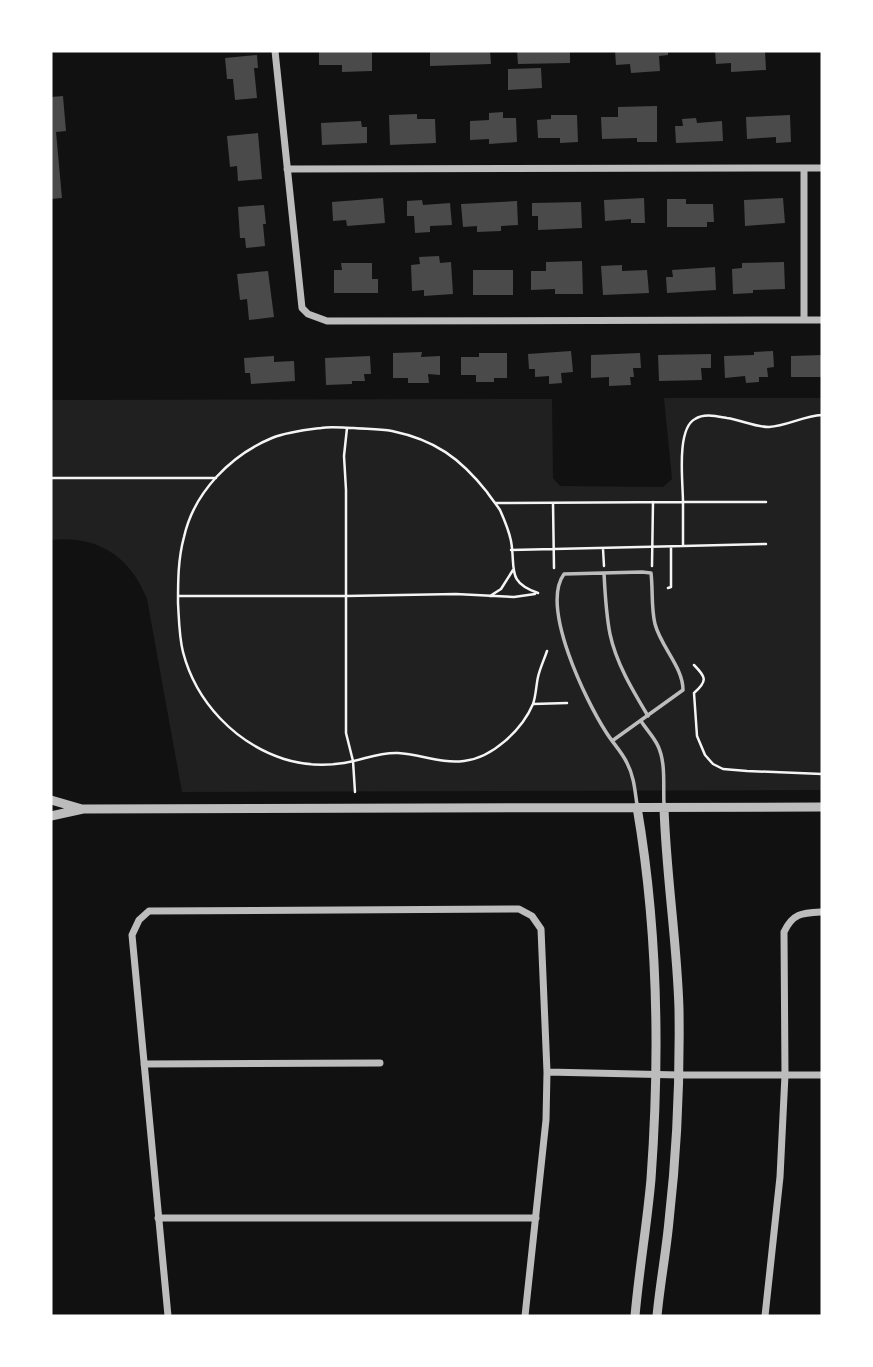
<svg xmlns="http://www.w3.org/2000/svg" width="873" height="1367" viewBox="0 0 873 1367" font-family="'Work Sans',sans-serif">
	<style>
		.green { fill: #202020 }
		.building { fill: #4a4a4a }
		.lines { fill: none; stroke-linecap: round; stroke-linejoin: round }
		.path { stroke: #f5f5f5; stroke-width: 2.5 }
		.service { stroke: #bcbcbc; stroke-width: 3.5 }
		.minor { stroke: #bcbcbc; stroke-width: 7 }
		.tertiary { stroke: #bcbcbc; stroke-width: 9 }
	</style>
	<rect width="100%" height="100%" fill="#111"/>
	<!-- green -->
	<path class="green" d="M664 398H822V790L182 792 147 599C130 556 97 535 51 540V400L552 399 553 478 560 486 663 487 672 479Z"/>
	<!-- building -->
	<path class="building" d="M319 51H372V71L342 72V65H319Z
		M430 51H490L491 64 430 66Z
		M517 51H570V63L518 64Z
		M615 51H668V55L659 56 660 71 631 73 630 64 616 65Z
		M715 51H765L766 70 731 72V63L716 64Z
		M257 55 258 68H254L257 98 235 100 233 79H227L225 58Z
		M541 68 542 88 508 90V69Z
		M63 96 66 131 56 132 62 198 51 199V97Z
		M657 106V142H637V138L602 139 601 117H618V107Z
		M503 112V118H516L517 142 489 144V139L470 140V121L489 120V113Z
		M417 114V119H435L436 143 390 145 389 115Z
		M551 115H577L578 142 560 143V138H538L537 120 551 119Z
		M790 115 791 142 776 143V137L747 139 746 117Z
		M696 118 697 123 722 121 723 141 676 143 675 126H683L682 119Z
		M361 121 362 127H367V143L322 145 321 123Z
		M258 133 262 179 238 181 237 166 230 167 227 136Z
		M383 198 385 223 347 226 346 220 333 221 332 202Z
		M644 198 645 223H631V219L605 221 604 200Z
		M783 198 785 223 745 226 744 200Z
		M667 199H686V204H713L714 222H707V227H667Z
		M422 200 423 205 450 203 452 225 430 226V232L415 233 414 216H407V201Z
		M517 201 518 225 501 226V231L477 232V226L463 227 461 204Z
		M581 202 582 228 538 230V216H532V203Z
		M264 205 266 224H263L265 246 246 248 245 238H240L238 207Z
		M439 256 440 263 451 262 453 294 424 296V290L412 291 411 265 420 264 419 257Z
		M582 261 583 294H555V289L531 290V271H546V262Z
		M784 262 785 289 753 290V293L733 294 732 269 742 268V263Z
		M341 263H372V279H378V293H334V270H342Z
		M622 265V271L647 270 649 293 603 295 601 266Z
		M715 267 716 290 667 293 666 277H673L672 270Z
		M473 270H513V295H473Z
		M268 271 274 317 249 320 247 299 240 300 237 274Z
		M571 351 573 372 561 373 562 383 549 384V376L535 377V369H529L528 354Z
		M773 351 774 367 767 368 768 377H759V382L746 383 745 376 725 378 724 356 754 355V352Z
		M422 352 421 357 440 356V375L428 374 429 383H408V378H393V353Z
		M479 353H507V378H494V382H476V375H461V357H479Z
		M640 353 641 368H633L634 377H630L631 385 609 386V377L591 378V355Z
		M711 354V368H701L702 380 659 381 658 355Z
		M822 355V377H791V356Z
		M274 356V362L294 361 295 381 251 384 250 373H245L244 358Z
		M370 356 371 374H364L365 381H352V384L326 385 325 358Z"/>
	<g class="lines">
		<!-- path -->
		<path class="path" d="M347 428 344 456 346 490V596L456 594 514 597 535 594
			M51 478H216
			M496 503 683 502C683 483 676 429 695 419 704 413 716 416 727 418 741 420 755 427 769 427 787 426 803 416 822 415
			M553 503 554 568
			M683 546 766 544
			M603 549 604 566
			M511 550 683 546V502H766
			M652 566 653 502
			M668 588 671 587V547
			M538 593C506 582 516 569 511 541 509 531 504 519 500 510 496 504 491 498 487 492 460 458 435 440 392 431 380 429 366 429 354 428 343 428 331 426 321 428 305 430 287 432 272 438 231 455 194 492 184 537 178 559 178 581 178 603 179 619 179 636 183 652 196 702 235 743 284 759 303 765 325 766 344 763 363 760 379 752 398 753 420 754 441 764 464 761 492 758 522 730 533 704 536 696 536 686 538 677 540 668 544 660 547 651
			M179 596H346V733L353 761 355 792
			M490 596 501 589 513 570
			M694 665C706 677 708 681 694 693L697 736 705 755 713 764 723 769 747 771 822 774
			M533 704 567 703"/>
		<!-- service -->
		<path class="service" d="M604 573C605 593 606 614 610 634 616 663 633 691 648 716
			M641 721C646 729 654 737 658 746 666 763 663 786 664 804
			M612 741 683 690C683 667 661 647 655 624 651 608 653 589 651 573L642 572 564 574C540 607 586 701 606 732 612 742 622 752 627 763 634 776 635 791 637 805"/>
		<!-- minor -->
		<path class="minor" d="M275 51 302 308 308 314 327 321 822 320
			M804 168V320
			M287 169 822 168
			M144 1064 380 1063
			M547 1072 679 1075H822
			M158 1218H536
			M168 1316 132 935 139 920 149 911 519 909 532 916 541 929 547 1072 546 1120 525 1316
			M765 1316 780 1177 785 1075 784 932C793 913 802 913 822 912"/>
		<!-- tertiary -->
		<path class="tertiary" d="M51 800 82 809
			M51 816 83 809 822 807
			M635 1316C639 1270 647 1225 651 1179 660 1055 658 929 637 807
			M657 1316C660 1284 666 1253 669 1221 677 1151 680 1080 679 1009 677 941 666 874 664 807"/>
	</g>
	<!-- border -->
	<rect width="873" height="1367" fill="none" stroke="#ffffff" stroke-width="105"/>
</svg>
